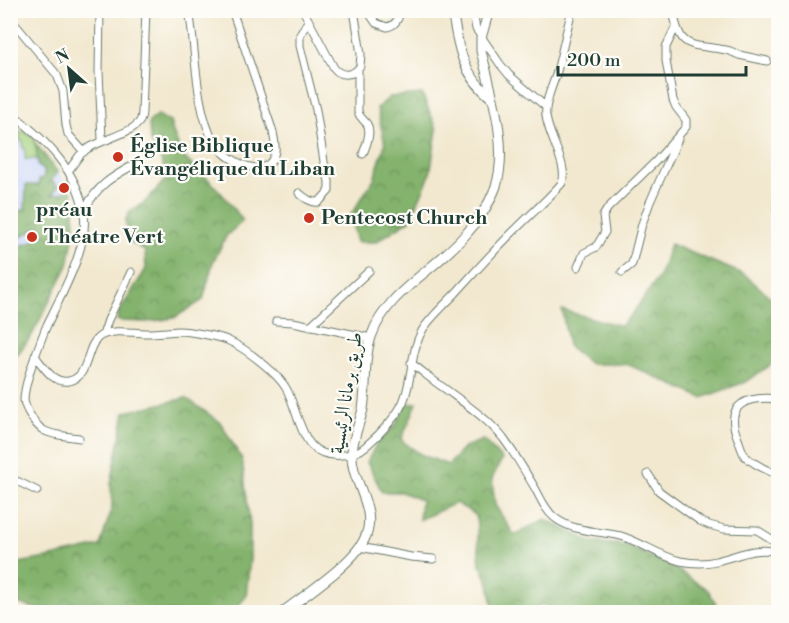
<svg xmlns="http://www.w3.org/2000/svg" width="789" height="623" viewBox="0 0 789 623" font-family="'Libre Bodoni',Amiri,serif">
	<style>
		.built { fill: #d0daf9 }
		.green { fill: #a5d17e; stroke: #628759; stroke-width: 1.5 }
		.forest { fill: url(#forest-crowns); stroke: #527850; stroke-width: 1.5 }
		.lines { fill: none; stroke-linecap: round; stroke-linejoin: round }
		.street-casing { stroke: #69796a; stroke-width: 9 }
		.secondary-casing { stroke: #69796a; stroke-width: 11 }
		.street { stroke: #fff; stroke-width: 7 }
		.secondary { stroke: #fff; stroke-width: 9 }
		.poi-dot { fill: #c8321e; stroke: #fdfcf7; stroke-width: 2 }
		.labels { text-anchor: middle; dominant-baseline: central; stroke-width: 4.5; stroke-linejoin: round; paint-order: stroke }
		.poi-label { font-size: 20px; font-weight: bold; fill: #1f3d34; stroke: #fdfcf7; text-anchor: start }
		.street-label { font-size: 20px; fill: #1f3d34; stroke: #fdfcf7 }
	</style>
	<defs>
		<pattern id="forest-crowns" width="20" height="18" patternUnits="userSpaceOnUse" patternTransform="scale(1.5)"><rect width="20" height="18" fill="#84b36d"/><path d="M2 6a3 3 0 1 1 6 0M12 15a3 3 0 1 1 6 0" fill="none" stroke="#6b935a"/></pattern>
	</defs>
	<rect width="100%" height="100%" fill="#fdfcf7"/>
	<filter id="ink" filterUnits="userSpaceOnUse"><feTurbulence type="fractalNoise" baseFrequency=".0167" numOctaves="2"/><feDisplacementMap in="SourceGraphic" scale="12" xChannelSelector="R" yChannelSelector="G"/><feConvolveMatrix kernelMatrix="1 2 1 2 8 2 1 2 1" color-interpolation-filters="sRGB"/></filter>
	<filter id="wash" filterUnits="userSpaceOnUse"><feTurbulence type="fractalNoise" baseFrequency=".008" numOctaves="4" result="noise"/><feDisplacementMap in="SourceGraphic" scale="24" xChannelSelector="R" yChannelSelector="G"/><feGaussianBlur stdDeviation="1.35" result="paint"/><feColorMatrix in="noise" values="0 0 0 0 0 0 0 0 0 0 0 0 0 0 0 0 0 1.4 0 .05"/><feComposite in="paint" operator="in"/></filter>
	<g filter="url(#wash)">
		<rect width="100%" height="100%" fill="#f2e8cf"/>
		<!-- built -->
		<path class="built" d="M11 130 26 132 54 167 73 194 75 228 68 265 32 335 11 363Z"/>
		<!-- green -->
		<path class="green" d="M20 125 19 132H26L34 137 38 159H25V148H23V141H20L19 132H11V126Z"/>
		<!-- forest -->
		<path class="forest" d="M422 94 437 129 430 175 410 220 376 242H357L350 216 374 179 385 144 377 108 390 97Z
			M158 115 170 122C174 134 177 147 184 157 189 164 197 168 202 173 218 188 231 204 243 221L227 235 213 262 203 300 174 318 147 322 121 321 117 320 119 312 146 269 145 251 131 242 125 221 130 211 144 203 168 177 157 151 150 141 149 122Z
			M36 144 58 173 51 180 58 187 51 195 63 193 68 187 73 194 75 228 68 265 32 335 11 363V332L16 326 11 321 12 310 11 306V300L18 293 11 285V254L24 244 26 245 45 234 39 226 11 243V215L25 209 26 185H39V179H42L44 175V170L38 166Z
			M670 244 745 275 778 304V360L745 382 702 398 627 364H590L568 346 562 310 621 326 633 313 660 275Z
			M186 398 220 422 242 459 250 524V559L246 596 234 612H77L73 604 55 610 33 608 11 601V558L13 564 47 558 100 546 112 508 111 484 125 412Z
			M417 403 401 440 420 454 448 465 465 447 483 440 502 459 492 479 495 505 514 535 545 519 591 542 625 545 671 566 708 590 721 612H562L540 604 538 612H494L489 583 480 564 476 515 456 503 419 520 421 500 401 492H382L367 462 377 443 395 426 406 404Z"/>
	</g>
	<g filter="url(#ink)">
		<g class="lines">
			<defs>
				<path id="street" d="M100 10 99 72 102 140
					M189 10C196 49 195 109 214 142 225 160 270 185 275 151 276 145 274 138 273 132L232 10
					M303 10 334 68C341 77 354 76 360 66L361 54 354 10
					M367 10 376 23 387 27C396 25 399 19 400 10
					M474 10V18L476 29 500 64 509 75 546 107
					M673 10C680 53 692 43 726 50 731 51 735 53 739 55 748 57 758 59 767 61
					M10 18 57 75 63 91 66 125 68 134 84 152
					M358 70V112C360 118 363 119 367 124 372 132 366 146 363 154
					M10 112C43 138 78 170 84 213 89 247 61 295 47 325 41 339 36 354 31 368 28 378 24 389 24 400 25 409 35 425 43 430 53 436 68 436 79 438
					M69 170C74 164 78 156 84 151 98 140 132 134 140 121 141 119 142 115 142 112L146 10
					M299 193C305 198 311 203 319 202L329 191V181L325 168 316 110 300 46V35L308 21
					M778 199 777 208 778 212
					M84 210C98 186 108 179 132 166
					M578 267 584 253 596 247 605 232 603 216 608 208 656 161 686 127V120L676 107 673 100 666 61V47L676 26
					M622 272 632 264 642 224 650 202 678 139
					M276 321 293 322 371 338
					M310 326 369 271
					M103 335 108 320 131 272
					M35 356C44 367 53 384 69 381 91 377 84 344 102 335 115 329 131 333 146 333 157 333 167 332 178 331 190 331 216 336 227 340 245 348 280 374 288 392 295 407 301 435 312 446 324 459 353 458 366 446 379 435 400 414 405 397 412 377 411 351 422 331 427 321 446 303 455 294 475 272 495 249 517 228 532 213 548 199 562 183 569 166 548 136 546 116 544 104 552 87 556 75 562 53 566 32 572 10
					M411 363C422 371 432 380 444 388 464 403 487 418 503 438 515 454 525 471 535 488 541 499 545 510 555 518 573 532 599 531 621 536 641 542 659 556 680 561 691 563 705 564 716 561 738 556 756 546 778 552
					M778 399C748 396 723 403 738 439 740 444 742 452 745 456 754 465 767 470 778 475
					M648 474 659 491 700 521 709 525 724 529 757 530 778 543
					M10 480 19 482 37 491
					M360 547 411 557 433 559"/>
				<path id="secondary" d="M452 10C458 47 462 75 493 99
					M283 612C305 595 352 564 364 540 380 509 350 482 352 453 352 440 360 422 363 409 367 385 363 360 371 337 381 308 403 290 425 272 453 249 482 223 495 189 510 149 491 91 481 51V38L489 10"/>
			</defs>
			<!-- street casing -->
			<use href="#street" class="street-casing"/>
			<!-- secondary casing -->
			<use href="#secondary" class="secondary-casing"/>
			<!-- street -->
			<use href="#street" class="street"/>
			<!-- secondary -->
			<use href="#secondary" class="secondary"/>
		</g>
	</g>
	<!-- markers -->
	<g class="poi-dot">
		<circle cx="118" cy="157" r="6"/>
		<circle cx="64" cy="188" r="6"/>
		<circle cx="309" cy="218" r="6"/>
		<circle cx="32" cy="237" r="6"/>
	</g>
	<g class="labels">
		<!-- poi labels -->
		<g class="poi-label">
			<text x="130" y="146">Église Biblique<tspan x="130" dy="23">Évangélique du Liban</tspan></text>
			<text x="64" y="210" text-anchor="middle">préau</text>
			<text x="321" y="218">Pentecost Church</text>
			<text x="44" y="237">Théatre Vert</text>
		</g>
		<!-- street labels -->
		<g class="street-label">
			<text transform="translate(347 393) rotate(-81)">طريق برمانا الرئيسية</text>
		</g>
	</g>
	<!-- margin -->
	<rect width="789" height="623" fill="none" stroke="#fdfcf7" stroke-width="36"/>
	<!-- north arrow -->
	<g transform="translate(69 69) rotate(332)" stroke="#fdfcf7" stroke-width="4.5" paint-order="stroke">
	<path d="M0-4.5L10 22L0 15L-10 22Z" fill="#1f3d34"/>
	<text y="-9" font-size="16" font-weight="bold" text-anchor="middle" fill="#1f3d34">N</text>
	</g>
	<!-- scale -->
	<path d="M558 66v9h188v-9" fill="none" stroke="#1f3d34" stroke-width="3"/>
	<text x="567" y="66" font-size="18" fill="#1f3d34" stroke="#fdfcf7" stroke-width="4.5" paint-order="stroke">200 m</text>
</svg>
